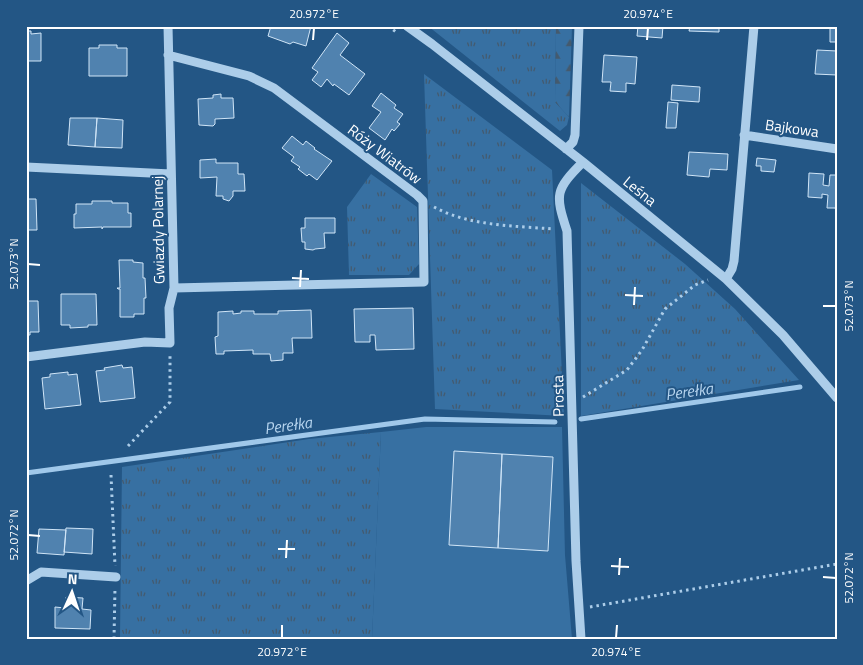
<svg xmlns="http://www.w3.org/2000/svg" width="863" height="665" viewBox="0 0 863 665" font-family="'Titillium Web',sans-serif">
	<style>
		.grass { fill: url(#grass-tufts) }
		.forest { fill: url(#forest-firs) }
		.pitch { fill: #3770a2 }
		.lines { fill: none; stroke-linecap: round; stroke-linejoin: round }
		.stream { stroke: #a0c8ea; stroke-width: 5 }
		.building { fill: #5082af; stroke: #d0e5f7 }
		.path { stroke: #accde9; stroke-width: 3; stroke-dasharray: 2.5 4; stroke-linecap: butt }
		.minor { stroke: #accde9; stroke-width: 9 }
		.ticks { fill: none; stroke: #fff; stroke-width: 2 }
		.labels { text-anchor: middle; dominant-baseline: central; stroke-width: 4; stroke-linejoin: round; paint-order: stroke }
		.street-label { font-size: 15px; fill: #fff; stroke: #235685 }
		.water-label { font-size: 16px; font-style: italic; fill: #b8d6f0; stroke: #235685 }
		.neatline { fill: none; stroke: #fff; stroke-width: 2 }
		.ticks-label { font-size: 12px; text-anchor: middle; fill: #fff }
	</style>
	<defs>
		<pattern id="grass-tufts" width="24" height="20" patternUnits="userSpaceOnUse" patternTransform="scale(1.25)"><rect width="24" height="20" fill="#3770a2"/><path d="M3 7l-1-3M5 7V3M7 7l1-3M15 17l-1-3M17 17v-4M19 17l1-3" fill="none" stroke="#445a6e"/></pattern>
		<pattern id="forest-firs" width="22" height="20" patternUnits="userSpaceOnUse" patternTransform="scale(1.25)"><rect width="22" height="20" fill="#3770a2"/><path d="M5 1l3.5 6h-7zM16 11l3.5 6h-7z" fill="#445a6e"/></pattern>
	</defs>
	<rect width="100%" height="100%" fill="#235685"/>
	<!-- grass -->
	<path class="grass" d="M428 26H556L555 102 569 117 567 125 560 131Z
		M424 74 552 170 564 416 435 409Z
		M371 174 417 207 419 264 409 275H349L347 207Z
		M581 183 685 264 735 309 799 380 581 416Z
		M381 432 372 639H120L122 467 309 439Z"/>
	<!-- forest -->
	<path class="forest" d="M556 26H572L569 117 555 102Z"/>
	<!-- pitch -->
	<path class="pitch" d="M426 427H562L565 555 572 639H372L381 432Z"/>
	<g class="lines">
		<!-- stream -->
		<path class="stream" d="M581 419 800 387
			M26 473 425 419 555 422"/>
	</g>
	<!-- building -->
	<path class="building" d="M271 26H311L306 46 293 42 290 44 268 36Z
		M638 26H663L662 38 637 36Z
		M690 26H719V32L689 31Z
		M830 28H837V42H830Z
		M26 31H31V34L41 33V61H26Z
		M337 33 349 43 340 55 365 74 349 95 334 84 333 86 327 79 321 87 312 80 318 72 312 68Z
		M99 45H117V48H127V76H89V48H99Z
		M817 50 837 51V75L815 74Z
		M604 55 637 57 635 84 626 83V92L610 91 611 82H602Z
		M672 85 700 87 699 102 671 100Z
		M381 93 396 105 394 108 403 114 397 122 400 124 394 131 392 129 385 140 369 128 381 112 372 106Z
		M221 94V98H233L234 118 215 119V124L213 126 199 125 198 99 213 98V95Z
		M668 102 678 103 676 128H666Z
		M70 118H97L95 147 68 145Z
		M97 118 123 120 122 148 95 147Z
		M292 136 303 145 306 141 315 148 314 149 332 161 317 180 309 174 307 176 298 169 300 167 291 161 294 157 282 148Z
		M689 152 728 154 727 170 710 169 709 177 687 175Z
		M757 158 776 160 774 172 761 171V166H756Z
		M216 159V163H238V174H244L245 191H233V196L229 201 223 199V196H216L217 177 200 178V160Z
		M809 173 824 174 823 185 829 186 830 175H837V211L835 208H827L828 195 822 194V198L808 197Z
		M26 196 27 199H36L37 230H26Z
		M92 201H112V203H128V213H131V227H103L102 229V227L74 228V214H76V204H92Z
		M305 218H335V233H324L325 248 315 249 313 250 305 249V242H302L301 228H305Z
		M119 260H133V262L143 263V278H145L146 298H144V314H134V317H120V289H118L117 288H120Z
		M61 294H96L97 325H88V327L70 328V325H61Z
		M26 301H38L39 332H30V335H26Z
		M413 308 414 349 376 350 375 335H370V342H355L354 309Z
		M311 310 312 338H292L293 353H283V360L271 361 270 354H253V350L224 351V354H216L215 337 218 336V312L233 311V314L241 313V311H254V314H278V311Z
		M122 365 123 368 132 367 135 398 100 402 96 371 105 370 104 368Z
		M68 372V375L77 374 81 405 45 409 42 378 50 377V374Z
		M454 451 502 454 498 548 449 545Z
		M502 454 553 457 548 551 498 548Z
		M66 528 93 529 92 554 64 552Z
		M39 529 66 530 64 555 37 553Z
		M66 597 83 598 82 609 91 610 90 629 55 628V607L65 608Z"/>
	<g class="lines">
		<!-- path -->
		<path class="path" d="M388 26 396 32
			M434 207C469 226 515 226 554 229
			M583 397 627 370 642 350 665 309 695 285 708 280
			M128 446 170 402V354
			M111 475 115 566
			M590 607 837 564
			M114 639 115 587"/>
		<!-- minor -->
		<path class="minor" d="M407 26 432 44 583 162 726 279 783 335 837 398
			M168 55 249 76 274 88 417 195 423 201 424 282 174 288
			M744 135 837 149
			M566 149 573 142 575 135 579 26
			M26 167 171 174
			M726 279 732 269 734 261 754 26
			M26 357 145 342 170 343 169 308 174 288 168 26
			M26 581 41 572 116 577
			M581 639 576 561 567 231C555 194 555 190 583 162"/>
	</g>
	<!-- ticks -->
	<path class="ticks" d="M313 40 314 28M647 40 648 28M28 264 40 265M292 278 309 279M300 287 301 270M625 295 643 296M634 305 635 287M823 306H836M28 535 40 536M278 549H295M286 558 287 540M611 566 629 567M619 575 620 558M823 577 836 578M282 638V625M616 638 617 625"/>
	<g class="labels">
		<!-- street labels -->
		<g class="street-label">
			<text transform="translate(792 128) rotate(8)">Bajkowa</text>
			<text transform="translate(385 154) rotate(37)">Róży Wiatrów</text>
			<text transform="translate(640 191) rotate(39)">Leśna</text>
			<text transform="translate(158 230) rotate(-91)">Gwiazdy Polarnej</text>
			<text transform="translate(558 396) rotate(-91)">Prosta</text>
		</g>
		<!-- water labels -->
		<g class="water-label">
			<text transform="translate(689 391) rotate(-8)">Perełka</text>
			<text transform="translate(288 425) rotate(-8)">Perełka</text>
		</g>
	</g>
	<!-- border -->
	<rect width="863" height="665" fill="none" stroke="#235685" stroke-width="55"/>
	<!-- north arrow -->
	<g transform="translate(72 592) rotate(3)" stroke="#235685" stroke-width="4" paint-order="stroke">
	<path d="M0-4L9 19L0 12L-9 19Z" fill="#ffffff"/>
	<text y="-8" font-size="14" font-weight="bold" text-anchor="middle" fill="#ffffff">N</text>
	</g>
	<rect x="28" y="28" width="808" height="610" class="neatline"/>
	<g class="ticks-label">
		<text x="314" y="18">20.972°E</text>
		<text x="648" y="18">20.974°E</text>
		<text transform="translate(14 264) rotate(-90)" y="4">52.073°N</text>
		<text transform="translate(849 306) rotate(-90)" y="4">52.073°N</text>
		<text transform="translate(14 535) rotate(-90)" y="4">52.072°N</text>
		<text transform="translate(849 578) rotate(-90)" y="4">52.072°N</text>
		<text x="282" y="656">20.972°E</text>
		<text x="616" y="656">20.974°E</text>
	</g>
</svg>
